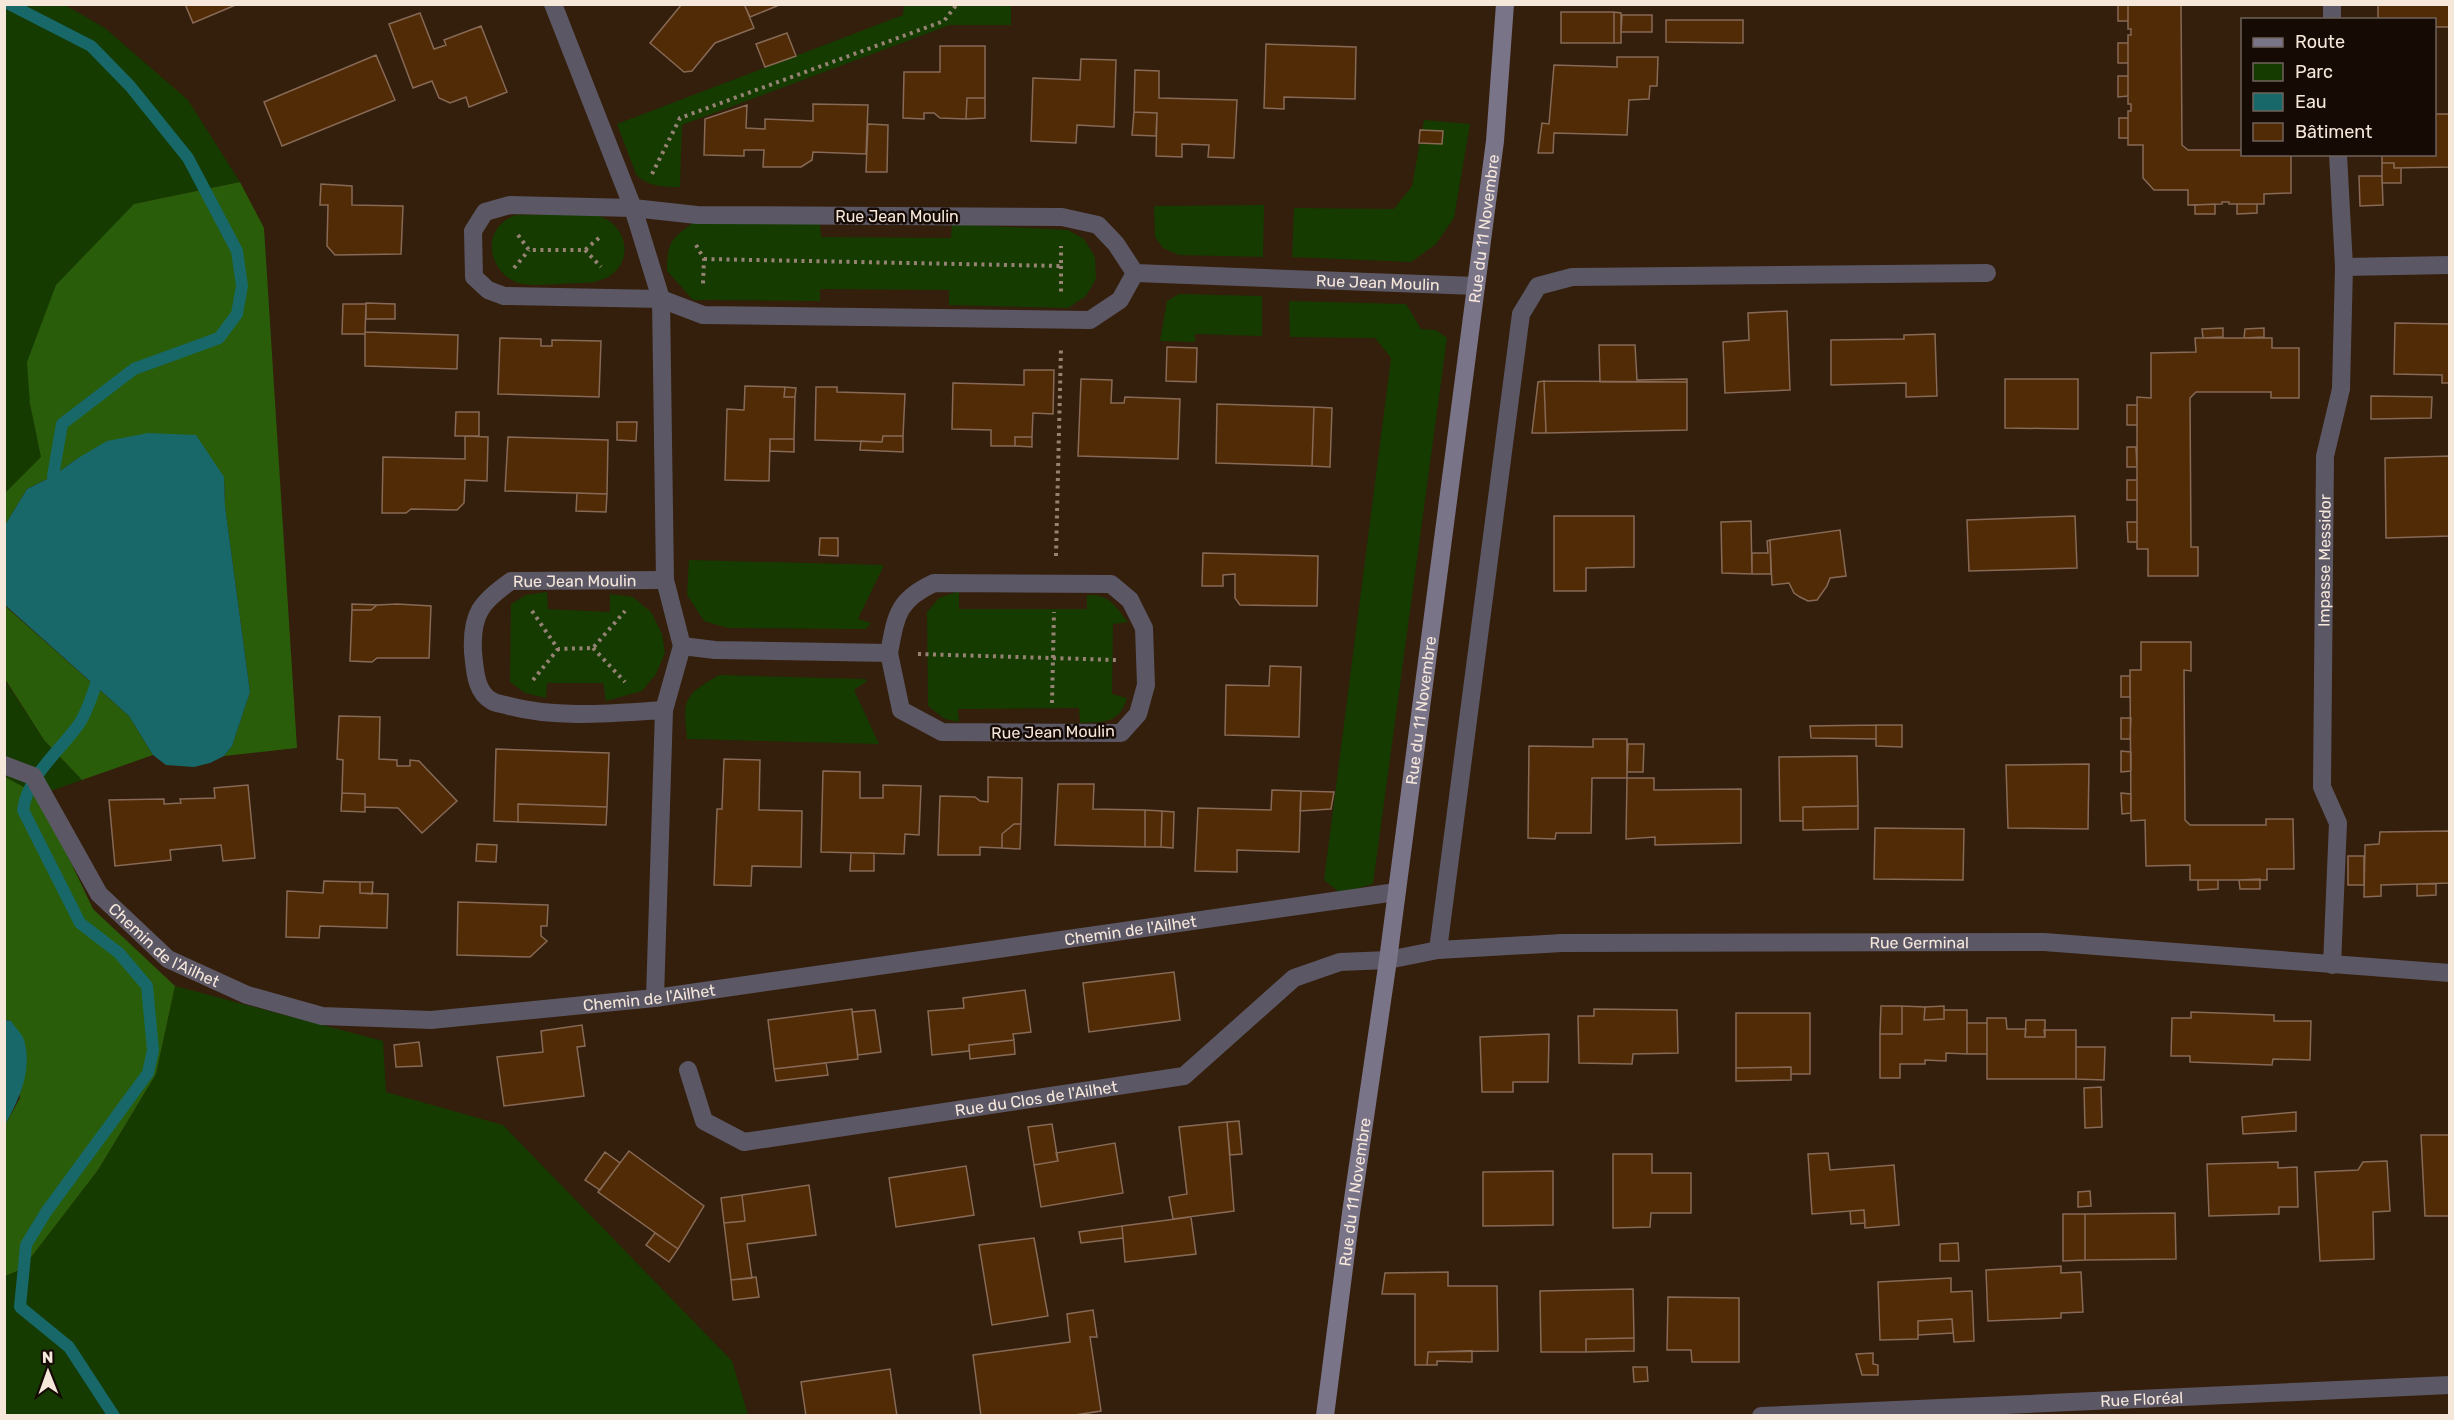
<svg xmlns="http://www.w3.org/2000/svg" width="2454" height="1420" viewBox="0 0 2454 1420" font-family="Rubik,sans-serif">
	<style>
		.green { fill: #153b00 }
		.forest { fill: #2a5d0a }
		.water { fill: #186869 }
		.lines { fill: none; stroke-linecap: round; stroke-linejoin: round }
		.stream { stroke: #186869; stroke-width: 12 }
		.building { fill: #512a06; stroke: #866a56; stroke-width: 1.5 }
		.path { stroke: #968374; stroke-width: 4; stroke-dasharray: 3 4.5; stroke-linecap: butt }
		.lane { stroke: #5b5764; stroke-width: 18 }
		.street { stroke: #5b5764; stroke-width: 18 }
		.secondary { stroke: #7a7488; stroke-width: 18 }
		.labels { text-anchor: middle; dominant-baseline: central; stroke-width: 5; stroke-linejoin: round; paint-order: stroke }
		.street-label { font-size: 16px; fill: #f6e7db; stroke: #150b04 }
	</style>
	<rect width="100%" height="100%" fill="#341e0c"/>
	<!-- green -->
	<path class="green" d="M5 5H65L105 28 188 100 240 182 134 204 30 404 42 458 5 493Z
		M904 5H1011V25H950L682 125 680 187C666 187 646 187 636 174L617 124 903 15Z
		M1424 120 1470 124 1454 218 1436 244 1411 262 1292 257 1294 208 1394 209 1412 186Z
		M1264 205 1263 257 1179 255 1163 248 1155 237 1154 206Z
		M516 215C535 215 553 215 572 215 579 215 588 213 595 215 636 224 637 283 582 283 568 283 529 287 518 283 486 271 481 226 516 215Z
		M698 219 820 222 821 237 951 238 952 224 1068 230 1084 239 1095 257 1096 279 1086 296 1068 308 949 305V290L820 289V301L693 300 667 271C667 239 673 238 698 219Z
		M1179 294 1262 296V336L1195 334V342L1160 341 1167 301Z
		M1289 301 1406 304 1421 329 1436 330 1447 338 1373 884 1340 893 1324 880 1391 358 1375 338 1290 337Z
		M689 560 884 565 858 619 871 623 866 629 728 628 704 621 687 595Z
		M959 591V609H1087V595C1110 594 1115 606 1128 622L1113 624 1112 694 1127 698C1119 724 1104 722 1080 723L1079 708 958 709 959 722 945 719 928 706 927 612 939 598Z
		M547 592 548 609 610 612V594L633 597 651 612 662 634 665 653 656 674 642 691 606 701 603 683H547L546 698 525 693 510 682 511 604 526 595Z
		M719 675 865 679 867 681 854 690 879 744 687 739C683 699 683 696 719 675Z
		M4 679 44 740 82 780 39 795 5 777Z
		M175 986 383 1041 386 1092 503 1125 732 1361 748 1415 5 1416V1276L22 1269 98 1170 156 1074Z"/>
	<!-- forest -->
	<path class="forest" d="M240 182 264 228 297 748 224 756 232 746 250 692 225 506 224 477 78 458 53 476 27 489 5 525V493L41 457 30 404 27 362 56 285 134 204Z
		M4 605 129 716 153 755 82 780 44 740 5 679Z
		M5 777 39 795 93 909 175 986 156 1074 98 1170 22 1269 5 1276V1125L20 1098 11 1021 5 1020Z"/>
	<!-- water -->
	<path class="water" d="M148 433 196 435 224 477 225 506 250 692 232 746 224 756 210 763 194 767 166 765 153 755 129 716 5 605V525L27 489 53 476 78 458 107 441Z
		M5 1020 11 1021C15 1027 22 1034 24 1040 33 1071 19 1099 5 1125Z"/>
	<g class="lines">
		<!-- stream -->
		<path class="stream" d="M9 4 91 46 130 86 188 158 237 251 242 286 237 314 219 338 134 369 62 424 53 476 60 490
			M100 671C95 687 89 709 79 724 60 751 28 775 23 810L80 923 119 953 147 986 153 1050 148 1073 46 1212 26 1245 20 1307 69 1347 114 1416"/>
	</g>
	<!-- building -->
	<path class="building" d="M185 4H238L193 23Z
		M682 4H748L745 6 754 28 715 43 692 71 684 72 650 43Z
		M748 4H777V6L750 17 745 6Z
		M2118 4H2128V21H2118Z
		M2128 4H2181L2182 145 2188 150H2242V154H2291V193L2264 194V204H2229V202H2222V204L2188 205V190H2154L2143 178V145H2128V111H2131V104H2128V35H2131V29H2128Z
		M2378 4H2450V27H2434V20H2378Z
		M1561 12H1614V43H1561Z
		M1614 12 1621 13V43H1614Z
		M420 13 434 49 446 45 444 40 481 26 507 92 469 107 466 97 450 103 439 98 432 81 413 88 389 24Z
		M1622 15H1652V32H1621Z
		M1666 20H1743V43L1666 42Z
		M787 33 796 56 765 67 756 44Z
		M2118 43H2128V63H2118Z
		M1266 44 1356 47 1355 99 1284 97V109L1264 108Z
		M940 46H985V98H967L966 119 940 118 934 113H924V119L903 118 904 72H940Z
		M376 55 395 100 282 146 264 102Z
		M1617 57H1658L1657 86H1650L1649 99 1629 100 1627 135 1554 133 1553 153H1538L1542 123 1549 124 1554 65 1617 67Z
		M1081 59 1116 60 1114 127 1077 125 1076 143 1031 141 1033 78 1080 80Z
		M1135 70 1159 71V98L1237 100 1234 158 1208 157 1209 145 1182 144V157L1156 156 1157 113 1134 112Z
		M2118 76H2128V96L2118 97Z
		M967 98H985V118L966 119Z
		M813 104 868 105 866 154 813 152 812 160 801 167H763L764 150H744V156L704 155 705 119 747 105 746 128 765 129V119L813 121Z
		M1134 112 1157 113 1156 136 1132 135Z
		M2434 114H2450V167L2394 168V163H2382V154H2434Z
		M2119 118H2128V138H2119Z
		M868 124 888 125 887 172H866Z
		M1420 130 1443 131 1442 144 1419 143Z
		M2382 163H2394V168H2401V183H2382Z
		M2359 176H2382L2383 205 2360 206Z
		M321 184 352 186V205L403 206 401 254 335 255 327 246 328 205H320Z
		M2215 204V214H2195V205Z
		M2237 204H2257V213L2237 214Z
		M366 303 395 304V319H366Z
		M343 304H366L365 334H342Z
		M1787 311 1790 390 1725 393 1723 342 1749 340 1748 313Z
		M2395 323 2450 324V383H2442V375L2394 374Z
		M2223 328V337L2203 338 2202 329Z
		M2264 328V337L2244 338 2245 329Z
		M365 332 458 335 457 369 365 366Z
		M1935 334 1937 396 1906 397V383L1831 385V340L1904 339V335Z
		M500 338 541 339V346H552V340L601 341 599 397 498 394Z
		M2195 338H2272V348H2299V398H2271V392H2196L2190 398 2191 547H2198V576H2148V549H2137V397L2151 398V353L2196 352Z
		M1599 345H1635L1637 380 1687 379V382H1600Z
		M1167 347 1197 348 1196 382 1166 381Z
		M1024 370H1054L1053 414 1033 413 1032 437H1015V446H991V430L952 429 953 383 1024 385Z
		M1081 379 1112 380 1111 403H1124L1125 397 1180 399 1178 459 1078 456Z
		M2005 379H2078V429L2005 428Z
		M1544 381 1546 433H1532L1538 382Z
		M1544 381 1687 382V430L1546 433Z
		M745 386 785 387 784 397H795L794 439H770L769 481 725 480 727 409 744 410Z
		M785 387 796 388 795 397H784Z
		M816 387H837V392L905 394 903 436H883L882 442 815 440Z
		M2371 396 2432 397 2431 418 2371 419Z
		M1217 404 1314 407 1312 466 1216 463Z
		M2127 405H2137V425H2127Z
		M1314 407 1332 408 1330 467 1312 466Z
		M456 412H479V436H455Z
		M617 422H637L636 441 617 440Z
		M465 436 488 437 487 481 465 480 464 503 457 510 411 509 406 513H382L383 457 465 459Z
		M883 436H903V452L860 450 861 441 882 442Z
		M508 437 608 440 607 494 505 491Z
		M1015 437H1032V447L1015 446Z
		M770 439H794V452L770 451Z
		M2127 447H2136L2137 467H2127Z
		M2450 456V536L2386 538 2385 458Z
		M2127 480H2137V500H2127Z
		M577 493 607 494 606 512 576 511Z
		M1554 516H1634V567L1586 568V591H1554Z
		M2075 516 2077 568 1969 571 1967 520Z
		M1751 521 1752 574 1722 573 1721 522Z
		M2127 522H2137V542H2128Z
		M1840 530 1846 576 1830 578 1827 586 1817 600 1808 601 1800 597 1794 593 1789 583 1772 585 1770 540Z
		M820 538H838V556L819 555Z
		M1770 540 1771 574H1752V553H1768L1767 541Z
		M1203 553 1318 556 1317 606 1240 605 1235 598V574L1223 575V586H1202Z
		M352 604 377 605 371 610H352Z
		M397 604 431 606 429 658H377L372 662 350 661 352 610H371L377 605Z
		M2141 642H2191V671L2184 670 2185 820 2190 825H2266V819H2293L2294 869H2267V880H2190V865L2146 866 2145 820 2131 821 2130 670H2141Z
		M1270 666 1301 667 1299 737 1225 735 1226 685 1269 686Z
		M2121 676H2130V697H2121Z
		M339 716 380 717 379 759 397 760V766H410V760L419 761 457 801 422 833 398 808 365 807V794L342 793 343 760 337 759Z
		M2121 718H2131L2130 739H2121Z
		M1876 725V739L1811 738 1810 726Z
		M1876 725H1902V747L1876 746Z
		M1593 739H1627V778H1592L1591 833H1556L1555 839 1528 838 1529 746 1593 747Z
		M1628 744H1644L1643 772H1627Z
		M496 749 609 753 607 807 518 804V822L494 821Z
		M2121 751 2131 752V771L2121 772Z
		M1857 756 1858 806 1803 807V821H1780L1779 757Z
		M724 759 760 760 759 810 802 811 801 867 752 866 751 886 714 885 717 809H722Z
		M2089 764 2088 829 2008 828 2006 765Z
		M823 771 860 772V798H883V785L921 786 919 835 905 834 904 854 821 852Z
		M988 777 1022 778 1021 824H1014L1002 834V848L980 847V855H938L940 796 975 797 980 801 988 802Z
		M1627 778H1654V790L1741 789V843L1655 845V837L1626 839Z
		M1058 784H1094L1093 809 1145 810V847L1055 845Z
		M248 785 255 858 223 861 221 845 170 850 171 860 115 866 109 800 164 799V804L181 803 180 799 215 798 214 788Z
		M1272 790 1301 791 1299 852 1237 850V872L1195 871 1198 808 1271 810Z
		M1301 791 1334 792 1331 809 1300 811Z
		M342 793 365 794V812L341 811Z
		M2121 793 2131 794V813L2122 814Z
		M518 804 607 807 606 825 518 822Z
		M1858 806V829L1803 830V807Z
		M1145 810 1162 811 1161 847H1145Z
		M1162 811 1174 812 1173 848 1161 847Z
		M1014 824H1021L1020 849 1002 848V834Z
		M1875 828 1964 829 1963 880 1874 879Z
		M2450 831V883L2381 885V896L2364 897 2365 845 2379 844 2380 832Z
		M477 844 497 845 496 862 476 861Z
		M851 853H874V871H850Z
		M2348 856H2364V885H2348Z
		M2260 879V889H2240L2239 880Z
		M2198 880H2218V889L2198 890Z
		M324 881 360 882V893L388 894 387 928 320 926 319 938 286 937 287 891 323 893Z
		M360 882H373L372 894 360 893Z
		M2417 884H2436V895L2417 896Z
		M458 902 548 905 547 926H541V936L547 941 530 957 457 955Z
		M1174 972 1180 1020 1089 1032 1083 983Z
		M1025 990 1031 1032 1013 1034 1014 1040 969 1045V1051L932 1055 928 1011 964 1008 963 998Z
		M1881 1006H1902V1034H1880Z
		M1902 1006 1925 1007 1924 1020 1944 1019V1010H1967V1054L1946 1053V1061L1925 1060V1064H1900V1078H1880V1034H1902Z
		M1944 1006V1019L1924 1020 1925 1007Z
		M852 1009 858 1059 774 1069 768 1020Z
		M1594 1009 1677 1010 1678 1053 1633 1054 1632 1064 1579 1063 1578 1016H1594Z
		M875 1010 881 1052 858 1055 852 1012Z
		M2191 1012 2274 1015V1021H2311L2310 1060 2273 1059 2272 1065 2190 1062V1056H2171L2172 1018H2191Z
		M1736 1013H1810V1074H1791V1067L1736 1068Z
		M1987 1018H2006L2007 1029H2026L2025 1037H2045L2044 1030H2076V1079H1987Z
		M2026 1020H2045V1037H2025Z
		M1967 1023H1987V1054H1967Z
		M582 1025 585 1046 577 1047 584 1096 504 1106 497 1057 543 1052 541 1031Z
		M1549 1034 1548 1082H1513V1092H1482L1480 1037Z
		M1014 1040 1015 1054 970 1059 969 1045Z
		M419 1042 422 1066 396 1067 394 1045Z
		M2076 1047H2105L2104 1080 2076 1079Z
		M826 1063 828 1075 776 1081 774 1069Z
		M1791 1067V1080L1736 1081V1068Z
		M2101 1087 2102 1127 2085 1128 2084 1088Z
		M2296 1112V1131L2243 1134 2242 1117Z
		M1239 1121 1242 1154 1230 1155 1227 1122Z
		M1227 1122 1234 1211 1173 1219 1169 1197 1187 1194 1179 1127Z
		M1052 1124 1058 1161 1034 1165 1028 1127Z
		M2421 1135H2450V1216H2425Z
		M1115 1143 1123 1193 1041 1207 1034 1165 1058 1161 1056 1153Z
		M629 1151 704 1206 678 1249 598 1192Z
		M605 1152 620 1163 600 1190 585 1180Z
		M1828 1153 1830 1170 1894 1165 1899 1225 1865 1228 1864 1210 1812 1214 1808 1154Z
		M1613 1154H1652V1173H1691V1213H1651L1650 1227 1613 1228Z
		M2387 1161 2390 1211 2373 1212 2374 1259 2320 1261 2315 1172 2358 1170 2363 1162Z
		M2278 1162V1168L2297 1167 2298 1207H2279V1214L2209 1216 2207 1164Z
		M966 1166 974 1215 896 1227 889 1178Z
		M1553 1171V1225L1483 1226V1172Z
		M809 1185 816 1235 747 1244 752 1278 731 1280 724 1223 745 1221 742 1195Z
		M2090 1191 2091 1206 2078 1207V1192Z
		M742 1195 745 1221 724 1223 721 1198Z
		M1864 1210 1865 1223 1851 1224 1850 1211Z
		M2175 1213 2176 1259 2085 1260V1214Z
		M2063 1214H2085V1260L2063 1261Z
		M1191 1217 1196 1254 1125 1262 1122 1226Z
		M1122 1226 1123 1238 1081 1243 1079 1232Z
		M655 1233 678 1249 669 1262 646 1245Z
		M1034 1238 1048 1316 992 1325 979 1245Z
		M1958 1243 1959 1261H1940V1244Z
		M2061 1266V1273L2081 1272 2083 1312 2061 1313V1318L1988 1321 1986 1270Z
		M1448 1272V1286H1497L1498 1351 1428 1352 1427 1365H1415V1294H1382L1385 1273Z
		M756 1277 759 1297 733 1300 731 1280Z
		M1951 1278V1292L1972 1291 1974 1341 1954 1342 1952 1319 1918 1321V1339L1880 1340 1878 1282Z
		M1633 1289 1634 1338 1586 1339V1352H1541L1540 1291Z
		M1668 1297 1739 1298V1362H1692L1691 1350H1667Z
		M1093 1310 1097 1337H1090L1101 1411 1068 1416H981L973 1355 1070 1342 1067 1314Z
		M1952 1319 1953 1333 1918 1335V1321Z
		M1634 1338V1351L1586 1352V1339Z
		M1472 1351V1362L1437 1361V1365H1427L1428 1352Z
		M1873 1353V1364L1878 1365V1375H1862L1856 1354Z
		M1633 1367H1647L1648 1381 1634 1382Z
		M890 1369 897 1416H806L801 1382Z"/>
	<g class="lines">
		<!-- path -->
		<path class="path" d="M652 174 680 118 944 21 957 4
			M518 235 529 250H585L600 237
			M696 245 704 259 703 284
			M585 250 601 267
			M704 259 1061 266V246
			M1061 266V292
			M514 268 529 250
			M1056 556 1061 348
			M532 611 558 649 593 648 625 611
			M593 648 625 682
			M918 654 1117 660
			M533 680 558 649
			M1052 703 1054 612"/>
		<!-- lane -->
		<g class="lane">
			<path id="s1" d="M4 765 33 776 99 894 168 959 247 995 322 1016 431 1020 655 998 1396 892"/>
			<path d="M1438 950 1521 314 1538 286 1572 277 1987 273"/>
		</g>
		<!-- street -->
		<g class="street">
			<path d="M553 4 633 208 661 299 665 580 682 646 664 710 655 998"/>
			<path d="M2332 4V20"/>
			<path d="M510 205 633 208 697 215 1062 217 1098 225 1116 244 1135 273 1120 300 1090 320 703 315 661 299 504 296 488 290 474 277 473 231 485 212Z"/>
			<path d="M2344 267 2450 265"/>
			<path id="s2" d="M1135 273 1476 286"/>
			<path d="M682 646 715 650 889 653C896 616 897 600 934 583L1111 584 1130 600 1144 628 1146 685 1138 714 1121 733 942 732 901 710 889 653"/>
			<path id="s3" d="M664 710C615 713 557 719 509 706 504 704 496 704 492 701 475 692 475 669 473 652 471 614 481 602 511 581L665 580"/>
			<path id="s4" d="M2332 965 2338 823 2322 787 2325 456 2341 389 2344 267 2338 154"/>
			<path id="s5" d="M688 1070 704 1121 744 1142 1184 1076 1294 978 1340 962 1388 960 1438 950 1562 943 2044 942 2450 973"/>
			<path id="s6" d="M1761 1416 2450 1385"/>
		</g>
		<!-- secondary -->
		<path class="secondary" id="s7" d="M1325 1416 1351 1213 1388 960 1495 141 1505 4"/>
	</g>
	<g class="labels">
		<!-- street labels -->
		<g class="street-label">
			<text x="897" y="216">Rue Jean Moulin</text>
			<text stroke="none"><textPath href="#s7" startOffset="1198">Rue du 11 Novembre</textPath></text>
			<text stroke="none"><textPath href="#s2" startOffset="243">Rue Jean Moulin</textPath></text>
			<text stroke="none"><textPath href="#s4" startOffset="408">Impasse Messidor</textPath></text>
			<text stroke="none"><textPath href="#s3" startOffset="378">Rue Jean Moulin</textPath></text>
			<text stroke="none"><textPath href="#s7" startOffset="712">Rue du 11 Novembre</textPath></text>
			<text transform="translate(1053 732) rotate(-1)">Rue Jean Moulin</text>
			<text stroke="none"><textPath href="#s1" startOffset="1240">Chemin de l'Ailhet</textPath></text>
			<text stroke="none"><textPath href="#s5" startOffset="1320">Rue Germinal</textPath></text>
			<text stroke="none"><textPath href="#s1" startOffset="250">Chemin de l'Ailhet</textPath></text>
			<text stroke="none"><textPath href="#s1" startOffset="754">Chemin de l'Ailhet</textPath></text>
			<text stroke="none"><textPath href="#s5" startOffset="394">Rue du Clos de l'Ailhet</textPath></text>
			<text stroke="none"><textPath href="#s7" startOffset="226">Rue du 11 Novembre</textPath></text>
			<text stroke="none"><textPath href="#s6" startOffset="381">Rue Floréal</textPath></text>
		</g>
	</g>
	<!-- border -->
	<rect width="2454" height="1420" fill="none" stroke="#f6e7db" stroke-width="12"/>
	<!-- legend -->
	<rect x="2241" y="18" width="195" height="138" fill="#150b04" stroke="#6f635a" stroke-width="1.5"/>
	<rect x="2253" y="38" width="30" height="9" fill="#7a7488" stroke="#6f635a" stroke-width="1.5"/>
	<text x="2295" y="48" font-size="18" fill="#f6e7db">Route</text>
	<rect x="2253" y="63" width="30" height="18" fill="#153b00" stroke="#6f635a" stroke-width="1.5"/>
	<text x="2295" y="78" font-size="18" fill="#f6e7db">Parc</text>
	<rect x="2253" y="93" width="30" height="18" fill="#186869" stroke="#6f635a" stroke-width="1.5"/>
	<text x="2295" y="108" font-size="18" fill="#f6e7db">Eau</text>
	<rect x="2253" y="123" width="30" height="18" fill="#512a06" stroke="#6f635a" stroke-width="1.5"/>
	<text x="2295" y="138" font-size="18" fill="#f6e7db">Bâtiment</text>
	<!-- north arrow -->
	<g transform="translate(48 1372) rotate(359)" stroke="#150b04" stroke-width="4.5" paint-order="stroke">
	<path d="M0-4.5L10 22L0 15L-10 22Z" fill="#f6e7db"/>
	<text y="-9" font-size="16" font-weight="bold" text-anchor="middle" fill="#f6e7db">N</text>
	</g>
</svg>
